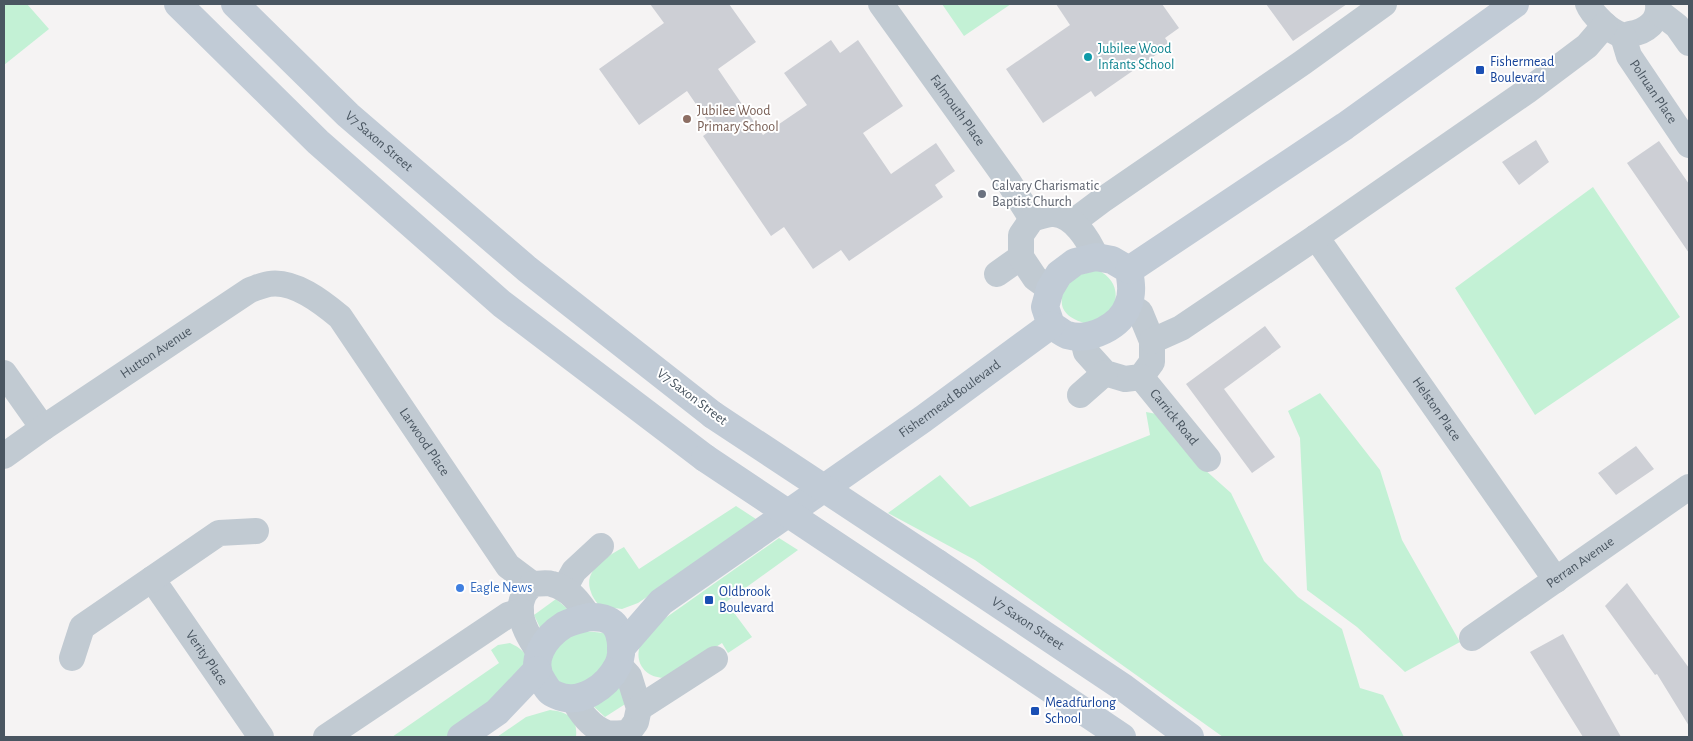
<svg xmlns="http://www.w3.org/2000/svg" width="1693" height="741" viewBox="0 0 1693 741" font-family="'Alegreya Sans',sans-serif">
	<style>
		.green { fill: #c3f1d5 }
		.building { fill: #cdcfd5 }
		.lines { fill: none; stroke-linecap: round; stroke-linejoin: round }
		.street { stroke: #c1cad2; stroke-width: 26 }
		.secondary { stroke: #c1cbd6; stroke-width: 28 }
		.secondary-bridge { stroke: #c1cbd6; stroke-width: 28 }
		.culture-dot { fill: #0f9aa8; stroke: #fff; stroke-width: 2 }
		.transit-dot { fill: #1a4fb4; stroke: #fff; stroke-width: 2 }
		.education-dot { fill: #8d6e63; stroke: #fff; stroke-width: 2 }
		.worship-dot { fill: #6b7280; stroke: #fff; stroke-width: 2 }
		.shop-dot { fill: #3f7fe0; stroke: #fff; stroke-width: 2 }
		.labels { text-anchor: middle; dominant-baseline: central; stroke-width: 4; stroke-linejoin: round; paint-order: stroke }
		.culture-label { font-size: 14px; fill: #0d838f; stroke: #fff; text-anchor: start }
		.transit-label { font-size: 14px; fill: #164399; stroke: #fff; text-anchor: start }
		.street-label { font-size: 14px; fill: #4a5661; stroke: #fff }
		.education-label { font-size: 14px; fill: #785e54; stroke: #fff; text-anchor: start }
		.worship-label { font-size: 14px; fill: #5b616d; stroke: #fff; text-anchor: start }
		.shop-label { font-size: 14px; fill: #366cbe; stroke: #fff; text-anchor: start }
	</style>
	<rect width="100%" height="100%" fill="#f5f3f3"/>
	<!-- green -->
	<path class="green" d="M4 4H27L49 29 4 65Z
		M942 4H1011L964 36Z
		M1593 187 1680 317 1535 415 1455 288Z
		M1098 270C1115 279 1120 293 1112 311L1087 324C1058 315 1058 304 1067 278Z
		M1320 393 1380 470 1402 540 1460 642 1405 672 1357 627 1307 590 1300 438 1288 411Z
		M1146 412 1162 415 1195 461 1231 493 1264 561 1298 597 1342 629 1360 688 1383 695 1404 737H1223L975 560 888 513 940 475 970 507 1150 435Z
		M736 506 759 521 638 603 622 609 599 606C597 602 592 597 591 592 582 570 608 556 624 547L639 569Z
		M779 538 798 550 726 602 752 637 728 653 722 643 670 677C653 681 635 669 639 649 641 640 648 633 654 626Z
		M556 599 571 612 542 632 534 615Z
		M585 631 604 633 609 640 610 663 584 686 556 684 549 663C556 642 565 638 585 631Z
		M510 643C521 648 526 653 531 664L451 737H392L499 663 491 650 498 645Z
		M622 684 630 701 605 717 592 705Z
		M550 710C567 712 578 717 576 737H497L526 717Z"/>
	<!-- building -->
	<path class="building" d="M650 4H729L756 42 718 69 763 135 807 105 784 73 831 40 840 53 858 40 903 106 863 133 891 174 936 143 955 171 935 185 943 197 849 261 841 250 813 269 784 227 771 236 703 136 713 129 687 91 639 125 599 69 664 23Z
		M1056 4H1162L1179 28 1165 38 1170 45 1095 97 1091 91 1043 123 1006 69 1070 25Z
		M1266 4H1347L1293 41Z
		M1536 140 1549 162 1519 185 1502 162Z
		M1659 141 1689 184V253L1627 163Z
		M1265 326 1281 347 1224 389 1275 457 1252 473 1186 384Z
		M1636 446 1654 469 1616 495 1598 473Z
		M1627 583 1689 668V726L1657 674 1655 675 1605 606Z
		M1563 634 1621 737H1583L1530 652Z"/>
	<g class="lines">
		<!-- street -->
		<g class="street">
			<path id="s1" d="M881 4 1008 181 1032 219"/>
			<path d="M1588 4C1592 14 1610 32 1622 35 1623 36 1628 35 1630 34 1646 32 1660 21 1658 4"/>
			<path d="M1659 12 1677 26 1689 43"/>
			<path id="s2" d="M1623 36 1629 56 1689 145"/>
			<path d="M1073 222 1101 201 1302 63 1384 4"/>
			<path id="s3" d="M1316 237 1556 580"/>
			<path d="M997 274 1021 257"/>
			<path d="M1050 289 1035 278 1021 257V235L1032 219C1039 217 1046 214 1052 214 1073 213 1089 241 1096 257"/>
			<path d="M1082 336 1086 352 1105 373 1125 379 1141 377 1152 362V341L1140 312 1128 305"/>
			<path d="M1152 341 1181 328 1316 237 1527 91 1587 46 1605 25"/>
			<path d="M4 373 43 428"/>
			<path id="s4" d="M1141 377 1208 459"/>
			<path d="M1080 395 1105 373"/>
			<path id="s5" d="M4 456 43 428 250 290C256 288 263 285 269 284 294 280 322 302 340 317L508 566 532 584"/>
			<path id="s6" d="M152 579 261 737"/>
			<path d="M564 589 574 571 601 546"/>
			<path id="s7" d="M1472 638 1689 487"/>
			<path d="M539 652C529 638 515 615 523 597 524 593 529 588 532 584 538 584 546 582 552 584 569 588 580 603 589 617"/>
			<path d="M72 658 82 627 219 533 256 531"/>
			<path d="M573 698C579 712 592 728 607 733 613 734 622 733 628 733L636 722 639 708 629 676 618 664"/>
			<path d="M639 708 715 659"/>
			<path d="M326 737 508 615 521 611"/>
		</g>
		<!-- secondary -->
		<g class="secondary">
			<path d="M178 4 318 142 502 304 705 458"/>
			<path id="s8" d="M235 4 348 115 527 269 713 415"/>
			<path d="M1096 257 1112 260 1129 270C1131 282 1133 293 1128 305 1121 326 1090 342 1067 335 1062 333 1056 328 1051 325L1045 307 1050 289 1059 274 1075 262Z"/>
			<path d="M1129 270 1345 126 1515 4"/>
			<path id="s9" d="M937 563 1124 688 1190 737"/>
			<path d="M918 600 1122 737"/>
			<path d="M589 617C596 617 602 617 608 620 622 626 624 652 618 665 607 687 580 706 556 695 549 693 547 688 543 682 528 661 545 637 564 625 572 621 581 619 589 617Z"/>
			<path id="s10" d="M621 648 661 602 923 419 1051 325"/>
			<path d="M461 737 497 712 537 670"/>
		</g>
		<!-- secondary-bridge -->
		<path class="secondary-bridge" d="M713 415 937 563
			M705 458 918 600"/>
	</g>
	<!-- markers -->
	<circle class="culture-dot" cx="1088" cy="57" r="5"/>
	<g class="transit-dot">
		<rect x="1475" y="65" width="10" height="10" rx="2.5"/>
		<rect x="704" y="595" width="10" height="10" rx="2.5"/>
		<rect x="1030" y="706" width="10" height="10" rx="2.5"/>
	</g>
	<circle class="education-dot" cx="687" cy="119" r="5"/>
	<circle class="worship-dot" cx="982" cy="194" r="5"/>
	<circle class="shop-dot" cx="460" cy="588" r="5"/>
	<g class="labels">
		<!-- culture labels -->
		<g class="culture-label">
			<text x="1098" y="49">Jubilee Wood<tspan x="1098" dy="16">Infants School</tspan></text>
		</g>
		<!-- transit labels -->
		<g class="transit-label">
			<text x="1490" y="62">Fishermead<tspan x="1490" dy="16">Boulevard</tspan></text>
			<text x="719" y="592">Oldbrook<tspan x="719" dy="16">Boulevard</tspan></text>
			<text x="1045" y="703">Meadfurlong<tspan x="1045" dy="16">School</tspan></text>
		</g>
		<!-- street labels -->
		<g class="street-label">
			<text stroke="none"><textPath href="#s2" startOffset="64">Polruan Place</textPath></text>
			<text stroke="none"><textPath href="#s1" startOffset="131">Falmouth Place</textPath></text>
			<text stroke="none"><textPath href="#s8" startOffset="199">V7 Saxon Street</textPath></text>
			<text stroke="none"><textPath href="#s5" startOffset="184">Hutton Avenue</textPath></text>
			<text transform="translate(692 397) rotate(37)">V7 Saxon Street</text>
			<text stroke="none"><textPath href="#s10" startOffset="414">Fishermead Boulevard</textPath></text>
			<text stroke="none"><textPath href="#s3" startOffset="210">Helston Place</textPath></text>
			<text stroke="none"><textPath href="#s4" startOffset="52">Carrick Road</textPath></text>
			<text stroke="none"><textPath href="#s5" startOffset="548">Larwood Place</textPath></text>
			<text stroke="none"><textPath href="#s7" startOffset="132">Perran Avenue</textPath></text>
			<text stroke="none"><textPath href="#s9" startOffset="109">V7 Saxon Street</textPath></text>
			<text stroke="none"><textPath href="#s6" startOffset="96">Verity Place</textPath></text>
		</g>
		<!-- education labels -->
		<g class="education-label">
			<text x="697" y="111">Jubilee Wood<tspan x="697" dy="16">Primary School</tspan></text>
		</g>
		<!-- worship labels -->
		<g class="worship-label">
			<text x="992" y="186">Calvary Charismatic<tspan x="992" dy="16">Baptist Church</tspan></text>
		</g>
		<!-- shop labels -->
		<g class="shop-label">
			<text x="470" y="588">Eagle News</text>
		</g>
	</g>
	<!-- border -->
	<rect width="1693" height="741" fill="none" stroke="#4a5661" stroke-width="10"/>
</svg>
